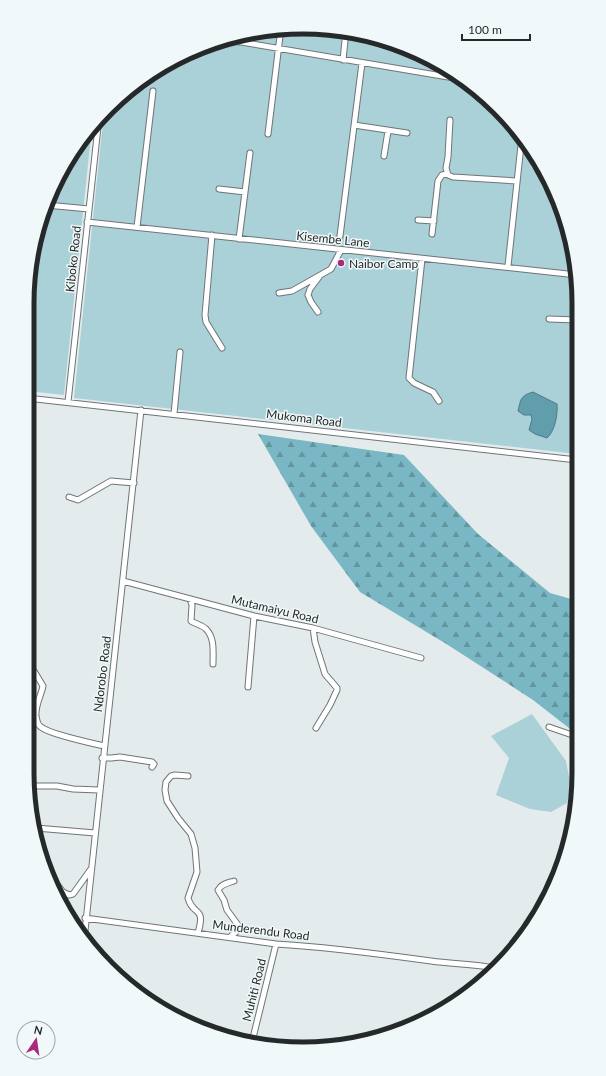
<svg xmlns="http://www.w3.org/2000/svg" width="606" height="1076" viewBox="0 0 606 1076" font-family="Lato,sans-serif">
	<style>
		.green { fill: #aad0d8 }
		.forest { fill: url(#forest-firs) }
		.water { fill: #609eab; stroke: #4f7b84 }
		.lines { fill: none; stroke-linecap: round; stroke-linejoin: round }
		.minor-casing { stroke: #6f7576; stroke-width: 7 }
		.minor { stroke: #fff; stroke-width: 5 }
		.poi-dot { fill: #a72a7c; stroke: #f1f8f9; stroke-width: 1.5 }
		.labels { text-anchor: middle; dominant-baseline: central; stroke-width: 3; stroke-linejoin: round; paint-order: stroke }
		.street-label { font-size: 12px; fill: #262929; stroke: #f1f8f9 }
		.poi-label { font-size: 12px; fill: #262929; stroke: #f1f8f9; text-anchor: start }
		.rim { fill: none; stroke: #262929; stroke-width: 5 }
	</style>
	<defs>
		<pattern id="forest-firs" width="22" height="20" patternUnits="userSpaceOnUse"><rect width="22" height="20" fill="#79b7c4"/><path d="M5 1l3.5 6h-7zM16 11l3.5 6h-7z" fill="#63959f"/></pattern>
	</defs>
	<rect width="100%" height="100%" fill="#e4ebec"/>
	<!-- green -->
	<path class="green" d="M285 28 339 29 392 42 441 64 498 108 533 150 564 214 577 267V454L74 398 104 113 135 84 181 55 232 36Z
		M92 126 64 395 27 391 28 285 42 215 64 165Z
		M532 714 566 761 571 788 567 803 551 812 530 809 496 795 509 758 491 736Z"/>
	<!-- forest -->
	<path class="forest" d="M258 434 404 455 478 534 550 593 578 601V735L533 700 448 645 360 592 311 526Z"/>
	<!-- water -->
	<path class="water" d="M533 392 557 404C558 414 555 431 547 438L535 434 529 430 532 419 531 415H524L518 411C521 399 520 396 533 392Z"/>
	<g class="lines">
		<defs>
			<path id="minor" d="M223 39 460 79
				M239 42 240 35
				M343 60 346 31
				M450 120 448 157 446 168 448 175 453 177 517 181
				M354 125 407 133
				M268 134 281 28
				M384 156 388 131
				M219 189 245 192
				M46 205 89 209
				M418 220 434 221
				M87 222 577 275
				M137 227 153 91
				M432 234 438 181 442 175 447 174
				M212 235 205 315 206 322 222 348
				M340 236 362 63
				M239 239 250 153
				M422 259 409 378 414 383 433 392 439 401
				M508 266 522 136
				M279 293 292 291 331 269 341 250
				M318 312 311 302 308 295 310 289 319 277
				M549 319 577 320
				M27 398 577 460
				M68 402 99 118
				M174 414 180 352
				M69 497 78 500 111 481 134 483
				M123 581 254 616 313 628 421 658
				M190 599 192 605 191 621C196 624 202 625 206 629 215 638 213 652 213 664
				M313 628 315 642 325 674 337 688V690L330 705 316 728
				M34 671 43 686C41 696 35 705 36 716 37 720 37 725 41 727 49 734 91 743 104 746
				M248 687 254 616
				M549 727 578 737
				M102 758H111L120 757 152 762 154 764 152 767
				M188 776 175 775 171 776 166 782 165 790 167 801 178 818 191 834 195 848 197 872 188 898C193 917 206 905 198 933
				M28 781 35 786H57L73 789 99 790
				M36 828 95 833
				M44 867 63 892 69 895 73 894 91 869
				M85 918 276 944C328 947 380 954 431 961 453 964 474 964 495 968
				M230 937 236 932 239 928 238 925 227 910 224 900 218 890C221 884 228 883 234 881
				M84 940 141 410
				M252 1042 276 944"/>
		</defs>
		<!-- minor casing -->
		<use href="#minor" class="minor-casing"/>
		<!-- minor -->
		<use href="#minor" class="minor"/>
	</g>
	<!-- markers -->
	<circle class="poi-dot" cx="341" cy="263" r="4"/>
	<g class="labels">
		<!-- street labels -->
		<g class="street-label">
			<text transform="translate(333 239) rotate(6)">Kisembe Lane</text>
			<text transform="translate(73 259) rotate(-84)">Kiboko Road</text>
			<text transform="translate(304 418) rotate(7)">Mukoma Road</text>
			<text transform="translate(275 609) rotate(13)">Mutamaiyu Road</text>
			<text transform="translate(102 674) rotate(-83)">Ndorobo Road</text>
			<text transform="translate(261 930) rotate(7)">Munderendu Road</text>
			<text transform="translate(254 990) rotate(-76)">Muhiti Road</text>
		</g>
		<!-- poi labels -->
		<g class="poi-label">
			<text x="349" y="263">Naibor Camp</text>
		</g>
	</g>
	<!-- crop -->
	<path d="M0 0H606V1076H0ZM303 34H303A269 269 0 0 1 572 303V773A269 269 0 0 1 303 1042H303A269 269 0 0 1 34 773V303A269 269 0 0 1 303 34Z" fill="#f1f8f9" fill-rule="evenodd"/>
	<path class="rim" d="M303 34H303A269 269 0 0 1 572 303V773A269 269 0 0 1 303 1042H303A269 269 0 0 1 34 773V303A269 269 0 0 1 303 34Z"/>
	<!-- north arrow -->
	<g transform="translate(36 1040) rotate(13)"><circle r="19" fill="#f1f8f9" stroke="#a0a5a6"/>
	<path d="M0-3L7 15L0 10L-7 15Z" fill="#a72a7c"/>
	<text y="-6" font-size="11" font-weight="bold" text-anchor="middle" fill="#262929">N</text>
	</g>
	<!-- scale -->
	<path d="M462 34v6h68v-6" fill="none" stroke="#262929" stroke-width="2"/>
	<text x="468" y="34" font-size="12" fill="#262929" stroke="#f1f8f9" stroke-width="3" paint-order="stroke">100 m</text>
</svg>
